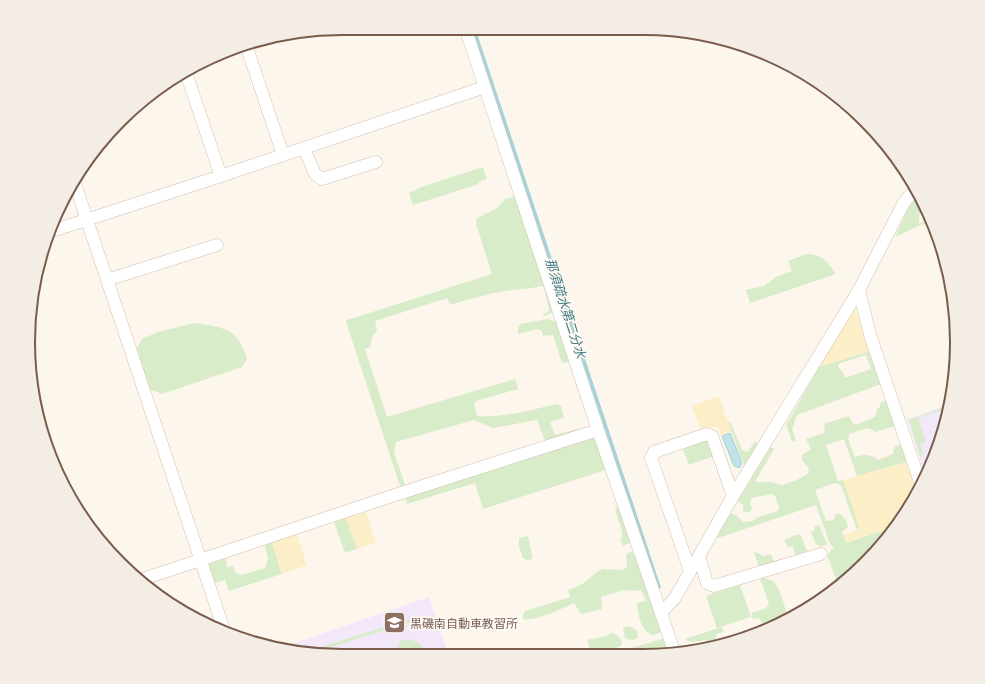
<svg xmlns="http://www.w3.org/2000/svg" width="985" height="684" viewBox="0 0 985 684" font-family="Lato,'Noto Sans JP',sans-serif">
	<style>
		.education { fill: #f3e8fa }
		.green { fill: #d8ecc9; fill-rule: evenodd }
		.sand { fill: #fcefc7 }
		.water { fill: #bfe3e8; stroke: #a5d3da }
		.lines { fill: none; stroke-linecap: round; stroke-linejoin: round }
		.stream { stroke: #a5d3da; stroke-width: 3.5 }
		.minor-casing { stroke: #d1beb0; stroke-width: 13 }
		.minor { stroke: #fff; stroke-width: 12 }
		.labels { text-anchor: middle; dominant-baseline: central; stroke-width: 3.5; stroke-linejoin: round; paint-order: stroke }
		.education-label { font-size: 12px; fill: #785e54; stroke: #fffaf3; text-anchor: start }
		.water-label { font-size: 13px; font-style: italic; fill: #437c86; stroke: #fffaf3 }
		.rim { fill: none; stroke: #7a5c4d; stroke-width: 2 }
	</style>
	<rect width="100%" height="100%" fill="#fdf6ec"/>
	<!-- education -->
	<path class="education" d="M951 404 933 462 926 476 907 419Z
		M429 597 448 654 342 656 277 649Z"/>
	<!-- green -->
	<path class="green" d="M483 167 487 179 478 182 479 184 413 205 409 193 421 187Z
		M919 195 925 207H923L919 216V224L931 218 932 220 895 237 909 207Z
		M515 196 553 309 552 313 544 316 543 314 548 312 549 309 544 287 542 286C529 289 517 289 505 291 487 294 468 299 451 305L447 298 375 321 377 331 372 337 370 347 365 349 387 417 515 379 518 389 476 401 474 404 477 416C504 418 531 410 557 404L561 406 564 418 550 422 555 435 590 426V424L579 395H581L592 426 546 443 537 420 493 428 474 420 396 442 394 453 406 487 401 489 346 322 347 320 492 274 476 224 477 218 497 208 505 199Z
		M806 254C823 255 827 261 836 274L750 303 746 290 764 286 776 277 792 271 788 261Z
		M547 319 557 322 579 388 577 389 569 362 562 363 553 335 543 336 542 331 538 329 518 334V328L520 324Z
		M195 323C223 327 239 329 247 359L242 367 162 394 149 389 137 348 142 339 158 332Z
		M870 351 881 384 797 415 792 429 796 441 792 442 786 424 791 417 819 367ZM866 355 871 369 845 378 842 370H840L838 364Z
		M885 401 887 402 895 426 875 432 873 430 867 428 849 434 848 439 855 457C863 454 872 454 878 460L893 454 895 446 901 445 907 462 857 476 844 439 826 445 838 481 843 480 860 529 857 530 841 485 835 483 815 490 826 521 834 520 835 514H840L846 520 848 527 842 532 846 543 883 530 886 539 865 564 838 584 827 555 834 547 830 544 816 505 718 538 716 537 731 513 737 516 743 522 753 521 758 517 778 511 779 507 775 496 771 494 752 498 750 502 752 509 749 513 743 511V505L738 501 771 447 774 449 755 482H771L782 485 797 480 809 473 808 467 802 460V455L811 449 806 439 824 433 825 428 824 424 849 416 852 422 855 425 875 417 877 409 879 408 881 402Z
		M950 405V408L918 418 926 442 920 444 924 455 920 456 909 420Z
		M728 422H730L742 449 745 452 748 451 755 442 758 444 744 465Z
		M590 436 596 438 606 470 483 509 475 483 407 504 405 496Z
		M706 440 709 443 714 456 689 465 683 449Z
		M619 506 630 540 629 543 623 546 620 538 622 537V532L615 509Z
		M346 518 357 549 345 553 334 522Z
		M819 525 827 544 821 547 816 544 811 532 815 530 814 527Z
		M795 535H801L807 551 795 555 793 546 788 547 784 540Z
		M527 536 529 539C529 545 533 553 532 559L527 560 523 558 519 546V538Z
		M271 540 282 574 229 591 225 580 212 584 205 562 225 557 227 567 233 566 236 573 241 575 265 568 268 558 264 543Z
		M632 552 636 558 661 632 657 634 651 635C640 627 638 617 637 603L646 601 641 590 633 591 624 590 601 597 602 609 581 614 574 603C563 608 535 622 523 619V615L525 611 570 597 568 590 581 585 597 572 603 569 620 570 627 568 626 556 627 553Z
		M754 552 761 554 763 556 771 554 774 562 759 567Z
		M764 577C767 580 770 579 773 581 780 587 786 609 787 618L763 625 759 618 753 619 751 613 766 608 769 603 760 579Z
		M740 585 751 617 717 628 706 596Z
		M410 619 411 622 312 653 305 652Z
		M628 626C635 628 637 629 638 636L636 639 630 640 625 638 623 629 624 627Z
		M722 627 724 632 717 634 715 638 718 645 709 648 706 640 692 642 685 639Z
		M611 633C616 633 620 637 622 642L621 646 601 652H591L587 640 607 636Z
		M404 639C415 640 423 643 427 655H400L398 647 400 642Z
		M662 639 665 640 668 651H621Z"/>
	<!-- sand -->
	<path class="sand" d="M855 308 870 351 819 367 853 309Z
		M719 396 731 431 720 435 717 426 701 431 692 406Z
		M907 462 917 492 904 517 896 526 846 542 843 535 860 529 843 480Z
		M366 512 376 543 357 549 346 518Z
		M296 532 307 565 282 574 271 540Z"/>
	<!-- water -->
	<path class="water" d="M730 433 741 460V466L739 468 734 466 722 436Z"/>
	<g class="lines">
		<!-- stream -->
		<path class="stream" d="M474 30 659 587"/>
		<defs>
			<path id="minor" d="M466 30 598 430 674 651
				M246 45 283 155
				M186 73 221 176
				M304 148 315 174 322 179 376 162
				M75 184 225 633
				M49 232 221 176 485 87
				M107 280 217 245
				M859 290 870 335 921 485
				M699 556 707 583 714 586 821 554
				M690 571 651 458 654 452 707 434 712 436 733 496
				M140 580 398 494 598 430
				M661 613 675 598 733 496 859 290 903 204 915 189"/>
		</defs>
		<!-- minor casing -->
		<use href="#minor" class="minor-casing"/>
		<!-- minor -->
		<use href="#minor" class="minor"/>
	</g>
	<!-- icons -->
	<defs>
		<symbol id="school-square" viewBox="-11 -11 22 22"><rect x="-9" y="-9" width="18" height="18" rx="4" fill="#8d6e63" stroke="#fffaf3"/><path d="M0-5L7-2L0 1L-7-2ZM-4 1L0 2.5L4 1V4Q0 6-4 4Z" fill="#fff"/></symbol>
	</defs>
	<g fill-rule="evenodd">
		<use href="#school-square" x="382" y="610" width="25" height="25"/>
	</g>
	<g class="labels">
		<!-- education labels -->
		<g class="education-label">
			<text x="410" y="623">黒磯南自動車教習所</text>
		</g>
		<!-- water labels -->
		<g class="water-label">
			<text transform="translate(566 308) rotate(72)">那須疏水第二分水</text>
		</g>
	</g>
	<!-- crop -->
	<path d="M0 0H985V684H0ZM342 35H643A307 307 0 0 1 950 342V342A307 307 0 0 1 643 649H342A307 307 0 0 1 35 342V342A307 307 0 0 1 342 35Z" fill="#f4ede6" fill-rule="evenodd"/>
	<path class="rim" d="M342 35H643A307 307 0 0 1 950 342V342A307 307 0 0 1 643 649H342A307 307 0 0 1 35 342V342A307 307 0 0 1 342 35Z"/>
</svg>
